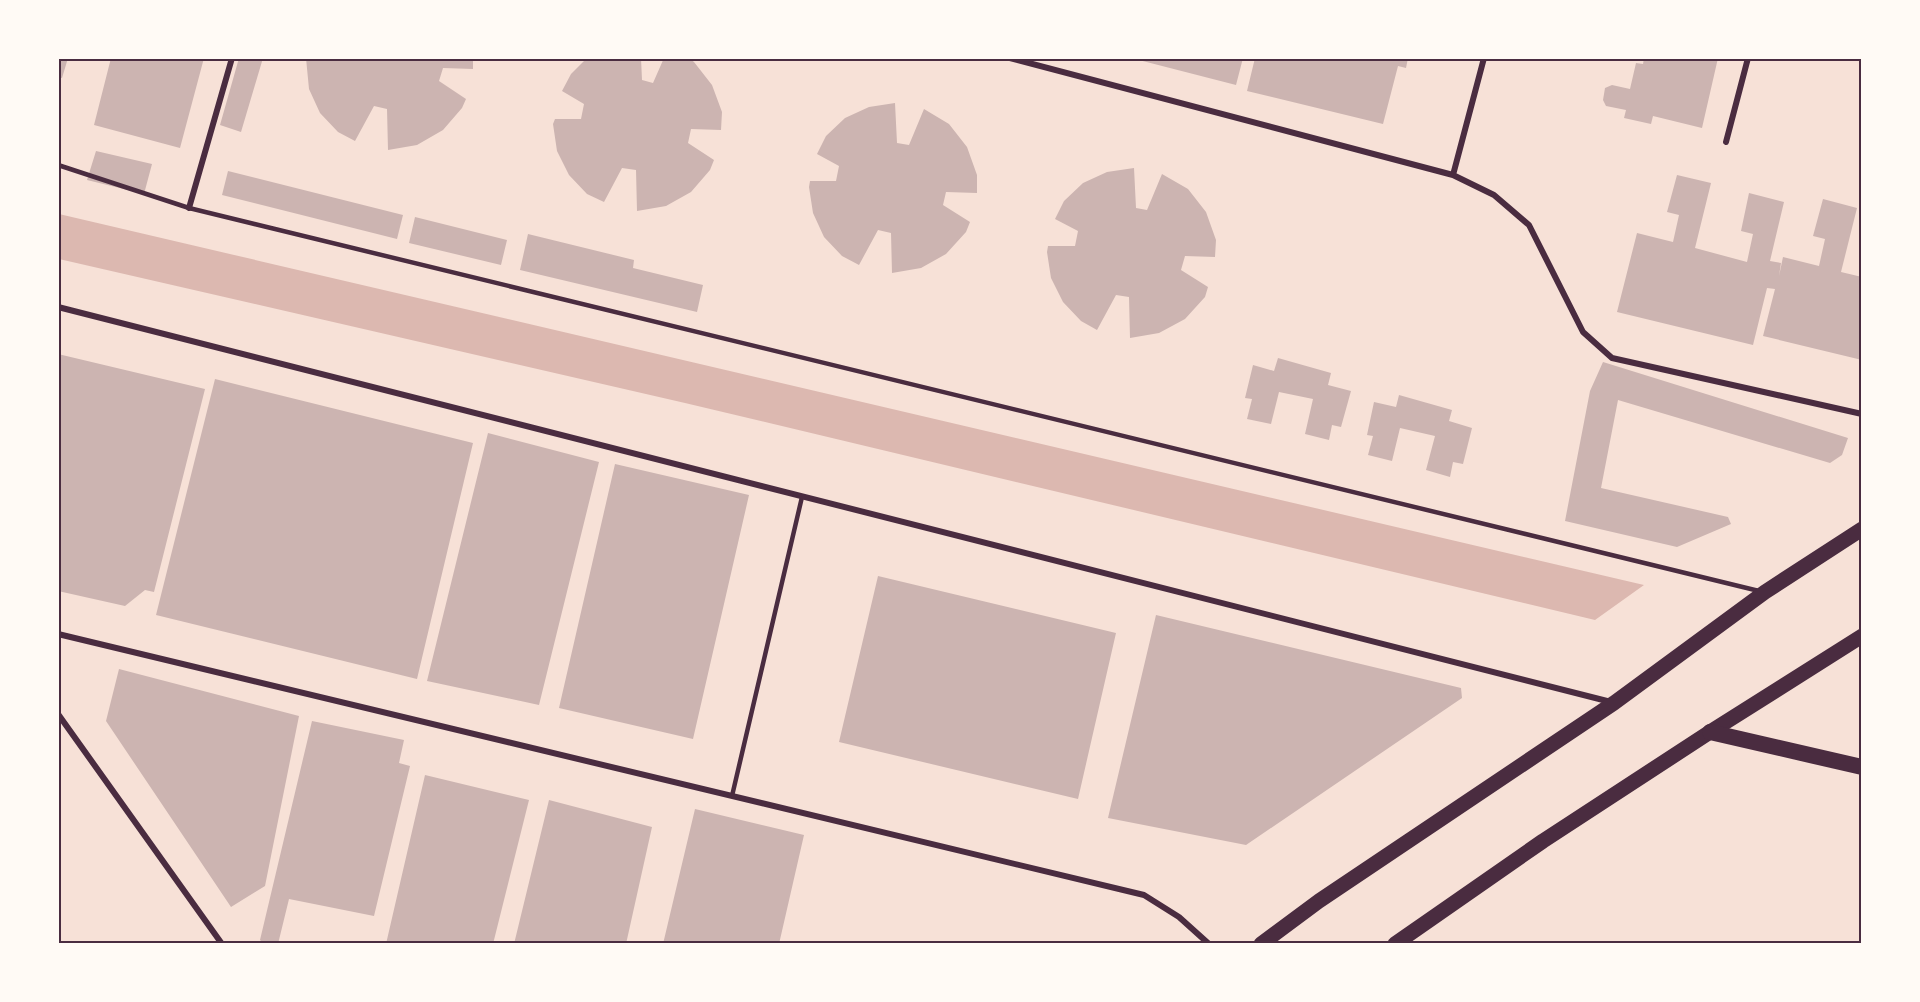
<svg xmlns="http://www.w3.org/2000/svg" width="1920" height="1002" viewBox="0 0 1920 1002" font-family="Raleway,sans-serif">
	<style>
		.water { fill: #dcb8b0 }
		.building { fill: #ccb4b1 }
		.lines { fill: none; stroke-linecap: round; stroke-linejoin: round }
		.service { stroke: #4a2c40; stroke-width: 4.5 }
		.minor { stroke: #4a2c40; stroke-width: 6 }
		.primary { stroke: #4a2c40; stroke-width: 15 }
		.trunk { stroke: #4a2c40; stroke-width: 16 }
		.neatline { fill: none; stroke: #4a2c40; stroke-width: 2 }
	</style>
	<rect width="100%" height="100%" fill="#f7e1d7"/>
	<!-- water -->
	<path class="water" d="M59 214 1644 585 1595 620 685 403 59 259Z"/>
	<!-- building -->
	<path class="building" d="M58 58H68L62 78 58 77Z
		M111 58H204L180 148 94 125Z
		M239 58H263L241 132 220 125Z
		M306 58H473V69L443 68 439 81 466 99 462 108 443 130 417 145 388 150 387 109 374 106 355 141 338 132 320 113 309 89Z
		M587 58H641L642 80 653 83 664 58H689L694 62 712 85 722 112 721 130 691 129 688 143 714 160 710 170 691 192 666 206 637 211 636 170 622 168 604 202 587 194 569 175 557 151 553 124 555 119H581L584 104 562 91 571 74Z
		M1131 58H1243L1236 85Z
		M1255 58H1408L1406 68 1398 66 1383 124 1247 91Z
		M1644 58H1718L1702 128 1653 116 1651 124 1624 118 1626 110 1606 106 1603 100 1605 88 1612 85 1630 89 1636 63 1643 64Z
		M895 103 897 143 909 145 924 109 949 124 967 147 977 175V193L946 192 943 205 970 222 966 232 946 254 921 268 892 273 891 233 878 230 859 265 842 256 824 237 813 213 809 187 810 181H836L839 166 817 154 826 136 845 118 869 107Z
		M96 151 152 164 144 194 87 180Z
		M1134 168 1136 208 1147 210 1162 174 1188 189 1206 212 1216 240 1215 257 1185 256 1181 270 1208 287 1205 297 1185 319 1159 333 1130 338 1129 297 1116 295 1097 330 1081 321 1063 302 1051 278 1047 252 1048 246H1075L1078 231 1055 219 1064 201 1083 183 1107 172Z
		M228 171 403 215 397 239 222 195Z
		M1677 175 1711 183 1695 248 1747 262 1753 234 1741 231 1749 193 1784 202 1770 261 1781 263 1779 276 1783 257 1819 266 1825 239 1813 236 1823 199 1857 208 1841 272 1862 277V360L1763 336 1775 289 1767 288 1753 345 1617 312 1637 233 1673 242 1679 215 1667 212Z
		M415 217 507 240 501 265 409 243Z
		M528 234 634 260 633 268 703 285 697 312 520 270Z
		M58 354 205 389 154 592 145 590 125 606 58 591Z
		M1278 358 1331 373 1328 385 1351 391 1341 427 1332 425 1329 440 1305 434 1313 399 1279 392 1271 424 1247 419 1252 399 1245 398 1253 365 1274 371Z
		M1603 362 1848 438 1842 455 1830 463 1618 400 1601 488 1728 517 1731 524 1677 547 1565 521 1590 391Z
		M215 379 473 443 417 679 156 615Z
		M1399 395 1452 410 1449 421 1472 428 1463 464 1453 462 1450 477 1426 470 1435 436 1400 428 1392 461 1368 455 1373 436 1367 435 1374 402 1396 407Z
		M488 433 599 462 539 705 427 681Z
		M615 464 749 495 693 739 559 708Z
		M878 576 1116 633 1078 799 839 742Z
		M1156 615 1461 688 1462 698 1246 845 1108 818Z
		M119 669 299 716 265 886 231 907 106 721Z
		M312 721 404 740 399 763 410 766 374 916 289 899 278 944H264L260 940Z
		M425 775 529 800 493 944H386Z
		M549 800 652 827 626 944H514Z
		M695 809 804 835 779 944H663Z"/>
	<g class="lines">
		<!-- service -->
		<path class="service" d="M58 165 189 208 1759 591
			M732 796 802 497"/>
		<!-- minor -->
		<path class="minor" d="M1010 58 1453 175 1494 195 1529 225 1583 332 1612 358 1862 414
			M1726 142 1748 58
			M1453 175 1484 58
			M189 208 232 58
			M58 307 1611 702
			M58 634 1144 895 1179 917 1209 944
			M58 714 222 944"/>
		<!-- primary -->
		<path class="primary" d="M1261 944 1319 901 1614 703 1765 592 1862 529
			M1395 944 1543 841 1710 732 1862 636"/>
		<!-- trunk -->
		<path class="trunk" d="M1710 732 1862 767"/>
	</g>
	<!-- border -->
	<rect width="1920" height="1002" fill="none" stroke="#fffaf5" stroke-width="120"/>
	<rect x="60" y="60" width="1800" height="882" class="neatline"/>
</svg>
